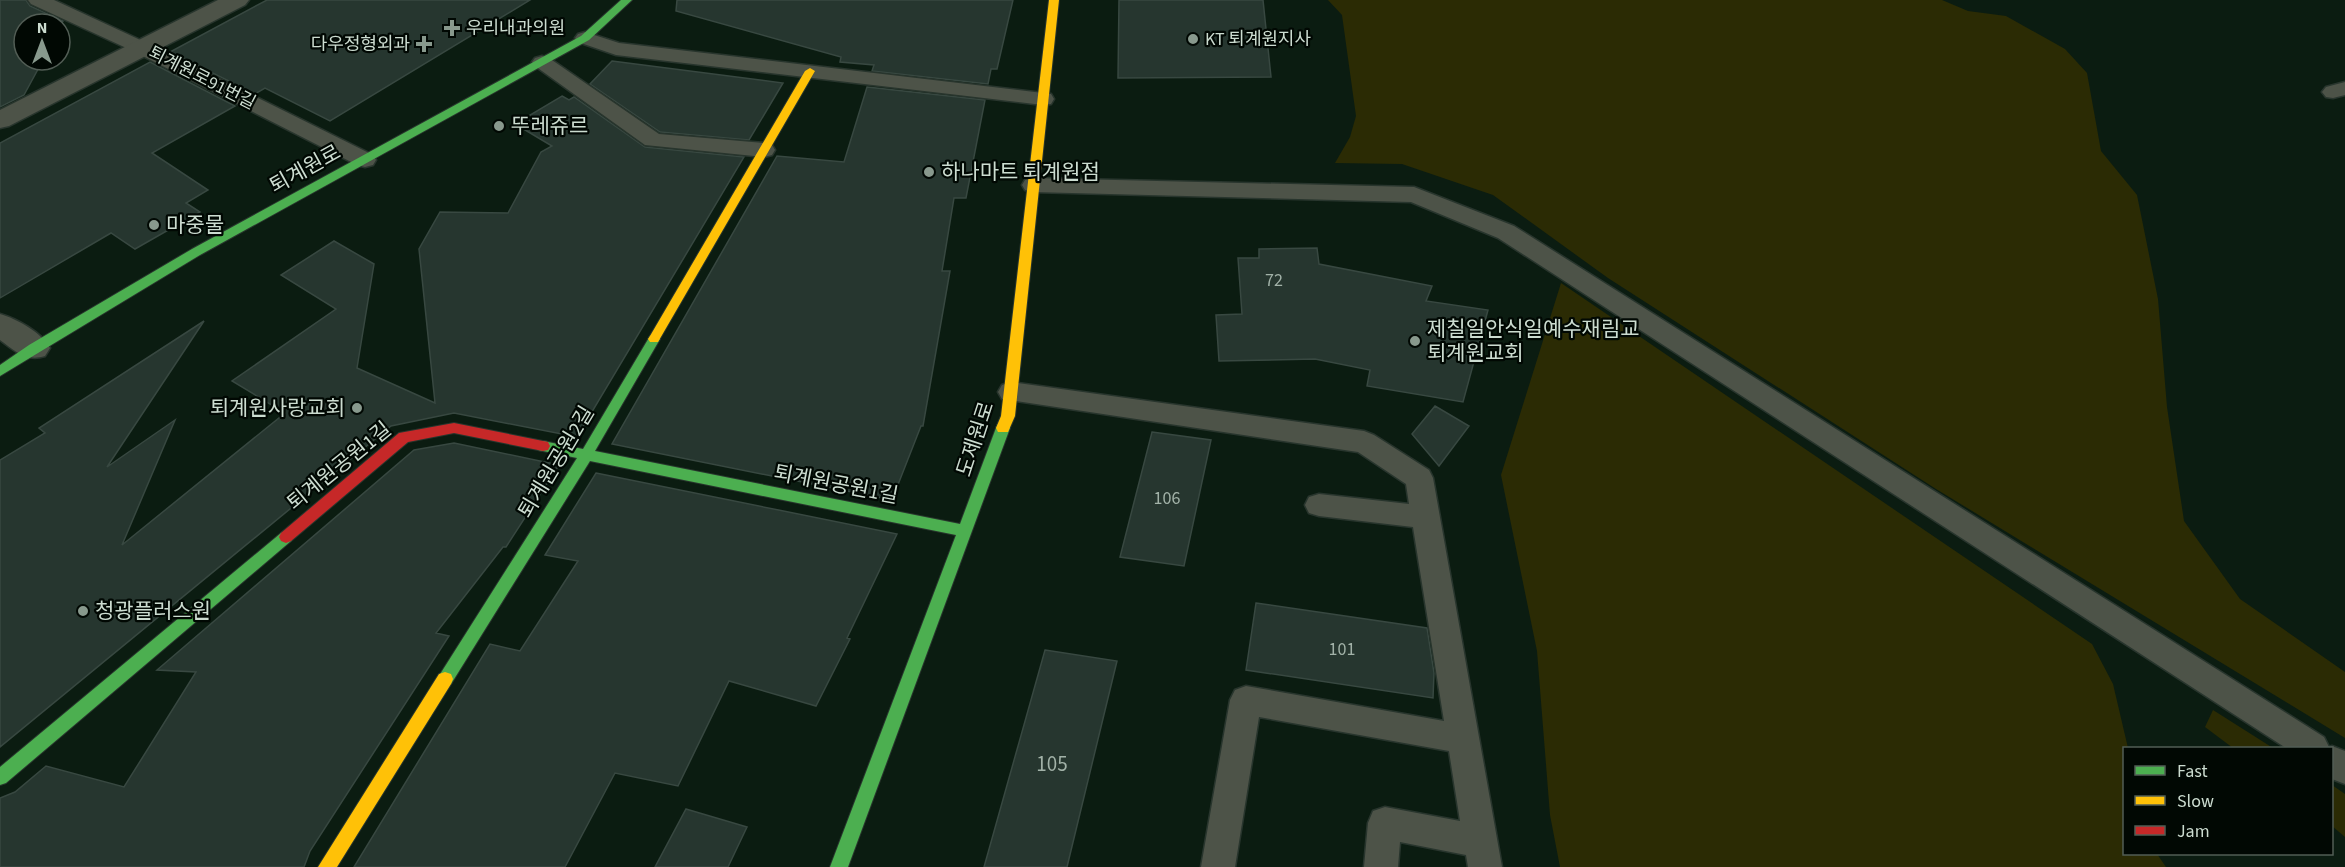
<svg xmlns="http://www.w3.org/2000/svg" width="2345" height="867" viewBox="0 0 2345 867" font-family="'Source Sans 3','Noto Sans KR',sans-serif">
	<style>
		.green { fill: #2b2b04 }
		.building { fill: #26362f; stroke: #384841; stroke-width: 1.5 }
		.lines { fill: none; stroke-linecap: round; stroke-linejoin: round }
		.lane-casing { stroke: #28352d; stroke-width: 3 }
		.street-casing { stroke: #28352d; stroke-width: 3 }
		.fast-casing { stroke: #28352d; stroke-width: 2 }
		.slow-casing { stroke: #28352d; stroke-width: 2 }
		.jam-casing { stroke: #28352d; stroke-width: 2 }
		.lane { fill: #4d5348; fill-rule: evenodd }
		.street { fill: #4d5348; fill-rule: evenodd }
		.fast { fill: #4caf50; fill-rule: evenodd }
		.slow { fill: #ffc107; fill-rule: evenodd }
		.jam { fill: #c62828; fill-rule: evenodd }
		.poi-dot { fill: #88998d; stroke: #010803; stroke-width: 2 }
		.labels { text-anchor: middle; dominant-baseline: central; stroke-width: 4.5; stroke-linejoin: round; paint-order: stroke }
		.far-poi-label { font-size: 18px; fill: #ccdcd0; stroke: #010803; text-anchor: start }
		.far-street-label { font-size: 18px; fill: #ccdcd0; stroke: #010803 }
		.number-label { font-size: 18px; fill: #a2b2a8 }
		.poi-label { font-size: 21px; fill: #ccdcd0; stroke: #010803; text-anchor: start }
		.street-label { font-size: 21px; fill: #ccdcd0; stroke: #010803 }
		.near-number-label { font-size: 21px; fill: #a2b2a8 }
	</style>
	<rect width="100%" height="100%" fill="#0b1c11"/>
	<!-- green -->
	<path class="green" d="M1328 0H1942L1968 11 2006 16 2065 49 2087 73 2101 151 2137 195 2158 299 2167 407 2184 521 2240 599 2345 672V738L1936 489 1608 278 1493 195 1402 164 1335 163 1350 137 1356 116 1342 15Z
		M1561 283 2092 644 2113 684 2128 748H2124V854H2157L2166 867H1560L1550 815 1537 651 1501 475Z
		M2213 710 2273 748H2233L2205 727Z
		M2332 785 2345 794V837L2332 826Z"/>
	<!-- building -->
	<path class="building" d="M0 0H26L30 6 63 21 60 26V24H24V60H43L24 95 0 107Z
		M267 0H530L330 121 265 88 255 94 170 52Z
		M677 0H1013L997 69H991L988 84 872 71 874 65 840 62 841 57 676 11Z
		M1119 0H1263L1271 77 1118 78Z
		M612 61 783 83 749 140 660 132 590 84Z
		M150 62 235 106 152 153 208 190 186 203 200 212 135 249 111 233 0 298V143Z
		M867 87 985 100 966 198H954L942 271H950L923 426H921L892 500 612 444 777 156 844 162Z
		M562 96 569 100 574 97 645 147 744 157 577 437 454 413 391 426 0 747V460L45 433 39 428 204 321 107 467 175 420 122 545 285 413 232 381 336 309 281 275 334 241 374 264 357 368 435 403 419 249 440 212 508 213 541 152 552 146 515 124Z
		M1317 248 1319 264 1432 286 1426 301 1488 310 1463 402 1367 386 1370 370 1315 359 1219 361 1216 315 1242 314 1238 258H1259V249Z
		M1435 406 1469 426 1439 466 1412 434Z
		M1152 432 1211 440 1184 566 1120 557Z
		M454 443 559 465 506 547H503L436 633 449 636 310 851 304 867H0V798L15 792 46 766 124 787 196 672 157 670 414 450Z
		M596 473 897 534 847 638 850 639 816 706 729 681 678 786 615 773 565 867H354L490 644 520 651 578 561 545 555Z
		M1256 603 1427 628 1434 673 1433 698 1246 670Z
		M1045 650 1117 661 1067 867H984Z
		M686 809 747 827 728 867H655Z"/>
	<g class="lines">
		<defs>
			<path id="lane" d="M28 0H54L149 44 373 155 376 160 373 165 365 167 357 165 135 52 31 4Z
				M585 32 619 43 1043 93 1051 94 1054 99 1051 104 1043 105 616 55 578 42 575 38 578 34Z
				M542 56 549 58 659 134 764 143 772 145 775 150 772 155 764 157 645 145 535 66 532 62 535 58Z
				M2345 82V95L2333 98 2326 97 2322 92 2326 87Z
				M1033 178 1414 187 1514 226 2324 737 2329 747 2332 746 2345 751V784L2332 779V748H2286L1498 238 1411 202 1033 192 1025 190 1022 185 1025 180Z
				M1011 382 1364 431 1374 435 1429 470 1433 478 1502 867H1468L1466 855 1400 842 1398 867H1364L1368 823 1373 811 1385 807 1460 821 1449 751 1259 717 1235 867H1201L1230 700 1235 690 1246 686 1444 721 1413 527 1319 516 1309 513 1305 505 1309 497 1319 494 1409 504 1406 484 1358 452 1002 399 998 392 1002 385Z"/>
			<path id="street" d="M218 0H249L245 5 9 126 0 128V110Z
				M0 314C17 319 41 332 50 348L45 356C26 362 15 351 0 340Z"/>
			<path id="fast" d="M621 0H632L589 40 200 255 0 376V365L29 345 192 249 581 36Z
				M654 334 660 339 595 451 960 524 996 428 998 424H1008L1010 428 848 867H830L956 535 590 461 451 684 445 686 439 684 437 679 577 458 538 450 536 446 538 442 543 441 583 449 650 336Z
				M286 531 291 533 293 537 291 541 6 783 0 785V767L281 533Z"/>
			<path id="slow" d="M1049 0H1059L1015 416 1008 432H998L996 428 1001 416Z
				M810 68 815 71 658 342H650L648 339 650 336 805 71Z
				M445 672 451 674 453 679 451 684 337 867H318L439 674Z"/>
			<path id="jam" d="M454 423 543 441 548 442 550 446 548 450 543 451 454 433 408 442 291 541 286 543 281 541 279 537 281 533 399 433Z"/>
		</defs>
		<!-- lane casing -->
		<use href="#lane" class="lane-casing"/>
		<!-- street casing -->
		<use href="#street" class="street-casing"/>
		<!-- fast casing -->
		<use href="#fast" class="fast-casing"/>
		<!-- slow casing -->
		<use href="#slow" class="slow-casing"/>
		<!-- jam casing -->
		<use href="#jam" class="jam-casing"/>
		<!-- lane -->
		<use href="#lane" class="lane"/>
		<!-- street -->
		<use href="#street" class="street"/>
		<!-- fast -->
		<use href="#fast" class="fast"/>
		<!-- slow -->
		<use href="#slow" class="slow"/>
		<!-- jam -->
		<use href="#jam" class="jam"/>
	</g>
	<!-- markers -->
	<g class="poi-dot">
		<path d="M449 19h6v6h6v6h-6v6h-6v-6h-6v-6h6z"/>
		<circle cx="1193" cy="39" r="6"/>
		<path d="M421 35h6v6h6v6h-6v6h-6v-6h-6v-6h6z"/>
		<circle cx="499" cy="126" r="6"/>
		<circle cx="929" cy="172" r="6"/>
		<circle cx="154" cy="225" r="6"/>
		<circle cx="1415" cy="341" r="6"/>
		<circle cx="357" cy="408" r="6"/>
		<circle cx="83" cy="611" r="6"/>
	</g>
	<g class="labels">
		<!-- far-poi labels -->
		<g class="far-poi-label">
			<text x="466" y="28">우리내과의원</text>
			<text x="1205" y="39">KT 퇴계원지사</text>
			<text x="410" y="44" text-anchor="end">다우정형외과</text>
		</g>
		<!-- far-street labels -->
		<g class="far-street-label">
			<text transform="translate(202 78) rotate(27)">퇴계원로91번길</text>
		</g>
		<!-- number labels -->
		<g class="number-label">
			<text x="1274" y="280">72</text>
			<text x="1167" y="498">106</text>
			<text x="1342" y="649">101</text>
		</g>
		<!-- poi labels -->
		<g class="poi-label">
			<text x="511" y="126">뚜레쥬르</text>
			<text x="941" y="172">하나마트 퇴계원점</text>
			<text x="166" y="225">마중물</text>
			<text x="1427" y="329">제칠일안식일예수재림교<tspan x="1427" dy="24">퇴계원교회</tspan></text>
			<text x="345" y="408" text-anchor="end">퇴계원사랑교회</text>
			<text x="95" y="611">청광플러스원</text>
		</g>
		<!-- street labels -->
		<g class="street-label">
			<text transform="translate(305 169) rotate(-29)">퇴계원로</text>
			<text transform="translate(975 439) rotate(-72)">도제원로</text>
			<text transform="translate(556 462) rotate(-59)">퇴계원공원2길</text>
			<text transform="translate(339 466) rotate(-39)">퇴계원공원1길</text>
			<text transform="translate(836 484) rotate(11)">퇴계원공원1길</text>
		</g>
		<!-- near-number labels -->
		<g class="near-number-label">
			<text x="1052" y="764">105</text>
		</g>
	</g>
	<!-- legend -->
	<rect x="2123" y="747" width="210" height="108" fill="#010803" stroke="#525d55" stroke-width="1.5"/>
	<rect x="2135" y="766" width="30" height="9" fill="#4caf50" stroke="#525d55" stroke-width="1.5"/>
	<text x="2177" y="777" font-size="18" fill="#ccdcd0">Fast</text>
	<rect x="2135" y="796" width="30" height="9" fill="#ffc107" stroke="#525d55" stroke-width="1.5"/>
	<text x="2177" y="807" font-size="18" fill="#ccdcd0">Slow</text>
	<rect x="2135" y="826" width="30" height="9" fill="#c62828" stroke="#525d55" stroke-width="1.5"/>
	<text x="2177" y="837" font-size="18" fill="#ccdcd0">Jam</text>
	<!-- north arrow -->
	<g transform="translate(42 42)"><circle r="28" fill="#010803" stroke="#525d55" stroke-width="1.5"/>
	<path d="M0-4.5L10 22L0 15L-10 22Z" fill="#88998d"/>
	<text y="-9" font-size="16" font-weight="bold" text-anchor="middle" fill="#ccdcd0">N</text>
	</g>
</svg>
